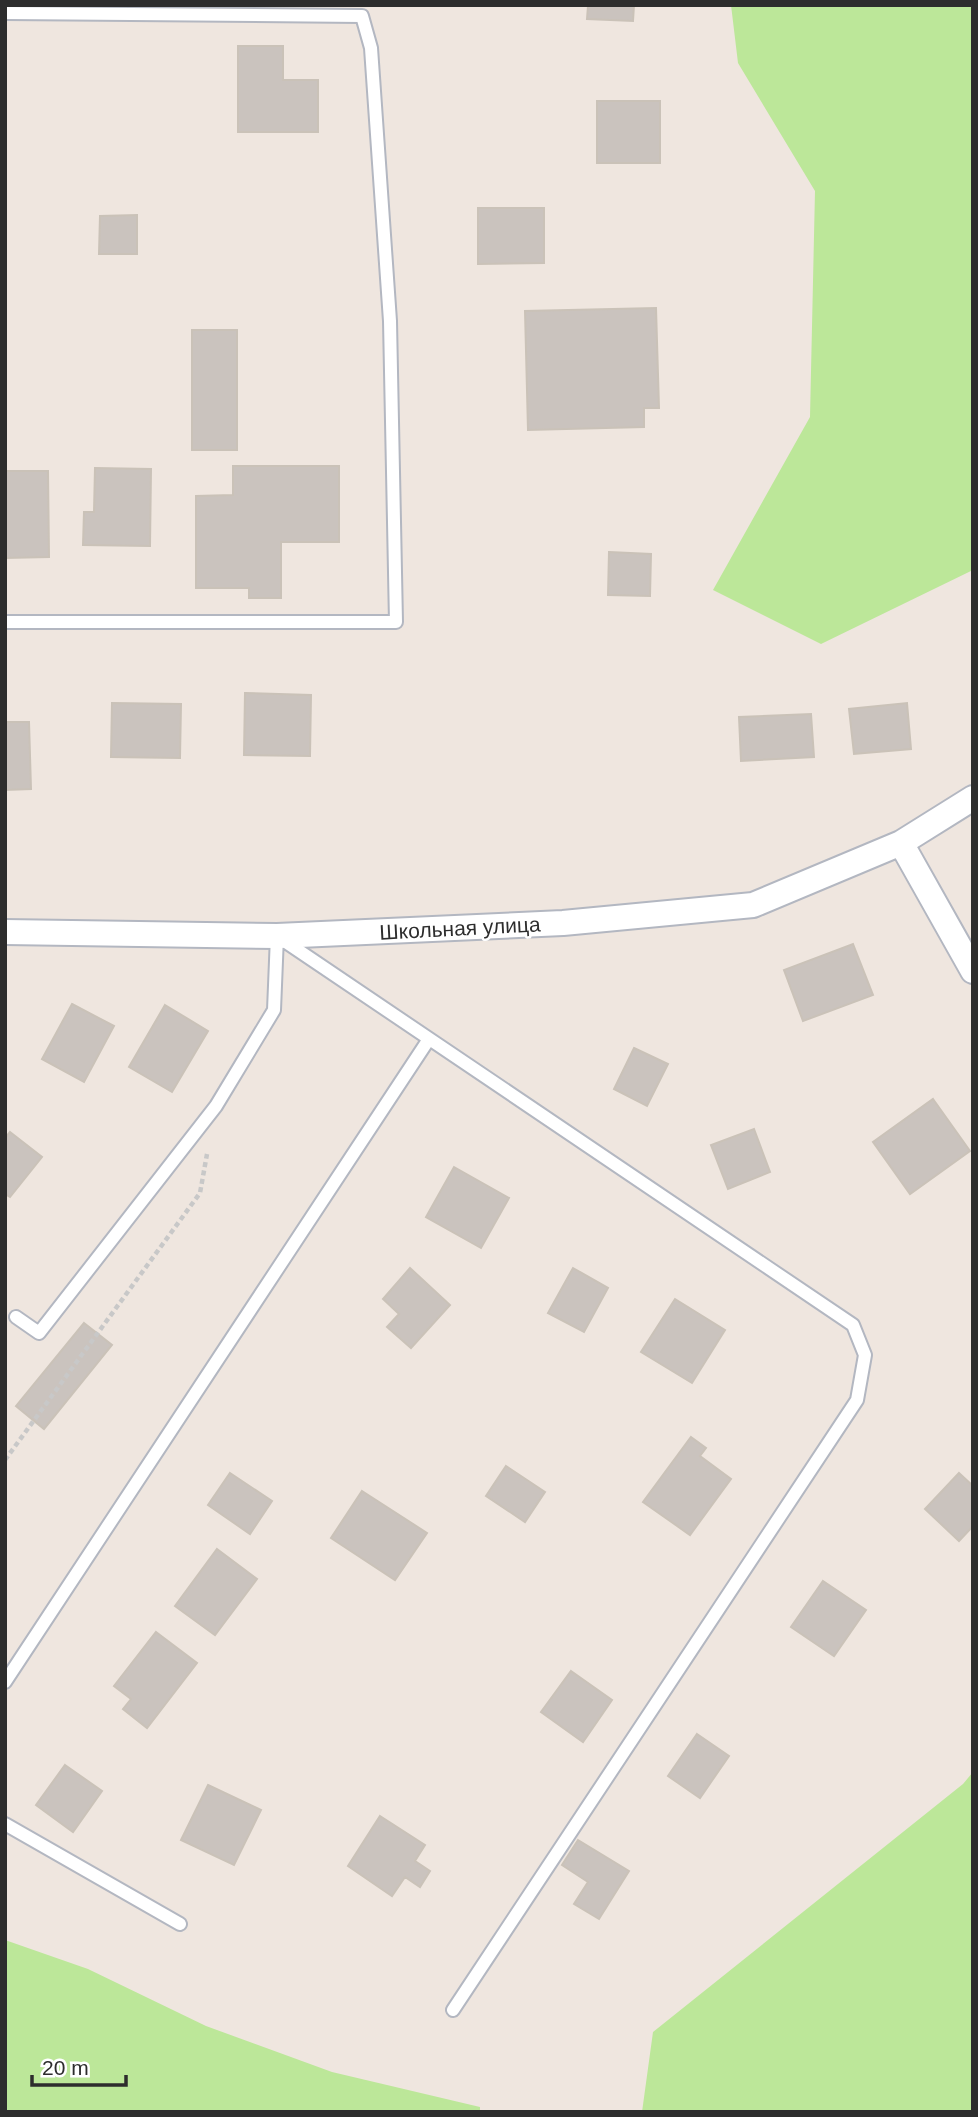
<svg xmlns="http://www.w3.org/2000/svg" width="978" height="2117" viewBox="0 0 978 2117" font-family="Arial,sans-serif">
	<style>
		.green { fill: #bce799 }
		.building { fill: #cac3be; stroke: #cac2b8; stroke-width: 2 }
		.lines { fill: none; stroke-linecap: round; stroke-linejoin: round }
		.service-casing { stroke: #b3b7c1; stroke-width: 16 }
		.minor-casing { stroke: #b3b7c1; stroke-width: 28 }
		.path { stroke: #c8c8c8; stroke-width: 4.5; stroke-dasharray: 5 3.5; stroke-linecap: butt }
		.service { stroke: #fff; stroke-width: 12 }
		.minor { stroke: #fff; stroke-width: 24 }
		.labels { text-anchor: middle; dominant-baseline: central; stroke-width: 5; stroke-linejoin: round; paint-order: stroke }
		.street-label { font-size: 21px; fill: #2d2d2d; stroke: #fff }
	</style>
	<rect width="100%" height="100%" fill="#efe6df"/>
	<!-- green -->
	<path class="green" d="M731 5H973V570L821 644 713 590 810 417 815 191 738 63Z
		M973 1772V2112H642L653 2032 963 1784Z
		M5 1940 88 1969 206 2026 332 2072 480 2107V2112H5Z"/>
	<!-- building -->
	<path class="building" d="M581 5H634L633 21 587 19 588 6Z
		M238 46H283V80H318V132H238Z
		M597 101H660V163H597Z
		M478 208H544V263L478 264Z
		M137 215V254H99L100 216Z
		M656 308 659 408H644V427L528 430 525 311Z
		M192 330H237V450H192Z
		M233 466H339V542H281V598H249V588H196V496L233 495Z
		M95 468 151 469 150 546 83 545 84 512H94Z
		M5 471H48L49 557 5 558Z
		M609 552 651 554 650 596 608 595Z
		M245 693 311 695 310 756 244 755Z
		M112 703 181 704 180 758 111 757Z
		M907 703 911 749 854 754 849 709Z
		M811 714 814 757 741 761 739 717Z
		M5 722H29L31 789 5 790Z
		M853 944 873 995 803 1021 784 970Z
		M72 1004 114 1026 84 1082 42 1059Z
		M165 1005 208 1031 172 1092 129 1067Z
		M634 1048 668 1064 647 1106 614 1089Z
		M933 1099 970 1151 910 1194 873 1142Z
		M754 1129 770 1172 728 1189 711 1145Z
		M10 1132 42 1157 10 1197 5 1194V1138Z
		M454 1167 509 1198 481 1248 426 1217Z
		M410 1268 450 1305 411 1348 387 1327 399 1314 383 1299Z
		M573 1268 608 1288 584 1332 548 1313Z
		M675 1299 725 1330 692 1383 641 1352Z
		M84 1323 112 1345 44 1429 16 1406Z
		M691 1437 706 1448 700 1456 731 1479 690 1535 643 1502Z
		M506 1466 545 1492 525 1522 486 1496Z
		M230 1473 272 1501 250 1534 208 1505Z
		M959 1473 973 1486V1526L959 1541 925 1509Z
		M362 1491 427 1533 395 1580 331 1538Z
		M217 1549 257 1579 215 1635 175 1606Z
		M823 1581 866 1610 834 1656 791 1627Z
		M156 1632 197 1663 147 1728 123 1709 131 1699 114 1686Z
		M571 1671 612 1700 583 1742 541 1712Z
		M697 1734 729 1756 700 1798 668 1776Z
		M65 1765 102 1791 73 1832 36 1805Z
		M208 1785 261 1810 234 1865 181 1840Z
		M380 1816 425 1845 415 1861 430 1871 420 1887 405 1877 392 1896 348 1866Z
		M578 1840 629 1871 599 1919 574 1904 588 1882 562 1865Z"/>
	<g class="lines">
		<defs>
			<path id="service" d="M5 13 362 16 371 48 390 321 396 622H5
				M16 1317 39 1333 216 1106 274 1010 277 936 853 1325 865 1355 857 1400 453 2010
				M5 1682 429 1039
				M5 1824 180 1924"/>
			<path id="minor" d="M901 843 973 971
				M5 932 277 936 563 923 753 905 901 843 973 798"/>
		</defs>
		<!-- service casing -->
		<use href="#service" class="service-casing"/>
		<!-- minor casing -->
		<use href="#minor" class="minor-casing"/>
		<!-- path -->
		<path class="path" d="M5 1460 200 1193 207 1154"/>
		<!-- service -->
		<use href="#service" class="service"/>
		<!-- minor -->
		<use href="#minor" class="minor"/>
	</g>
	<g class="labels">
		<!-- street labels -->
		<g class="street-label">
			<text transform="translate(460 928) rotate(-3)">Школьная улица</text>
		</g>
	</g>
	<!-- border -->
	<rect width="978" height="2117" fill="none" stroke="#2d2d2d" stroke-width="14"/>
	<!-- scale -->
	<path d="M32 2075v10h94v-10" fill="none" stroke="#2d2d2d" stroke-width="3.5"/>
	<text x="42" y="2075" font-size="21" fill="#2d2d2d" stroke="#ffffff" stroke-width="5" paint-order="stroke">20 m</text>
</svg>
